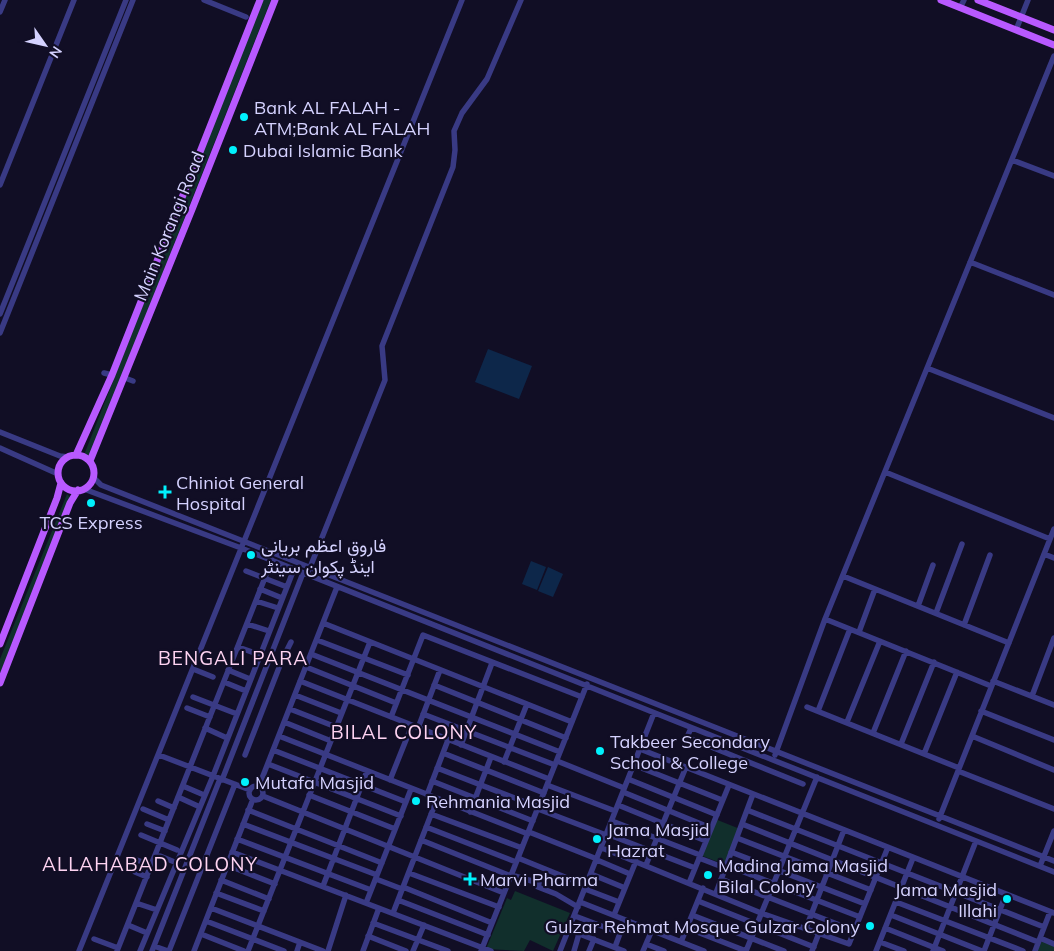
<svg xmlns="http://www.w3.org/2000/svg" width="1054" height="951" viewBox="0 0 1054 951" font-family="Mulish,Vazirmatn,sans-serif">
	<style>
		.green { fill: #112f2c }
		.water { fill: #0d274a }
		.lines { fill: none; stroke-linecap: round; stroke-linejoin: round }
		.minor { stroke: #393a84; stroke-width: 5.5 }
		.major { stroke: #b859ff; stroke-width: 7 }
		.poi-dot { fill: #00f1fd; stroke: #110e25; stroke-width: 2 }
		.labels { text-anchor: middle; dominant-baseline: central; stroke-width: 4.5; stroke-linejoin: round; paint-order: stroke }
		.poi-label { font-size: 18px; fill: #d5d2ff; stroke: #110e25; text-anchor: start }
		.street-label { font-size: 18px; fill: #d5d2ff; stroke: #110e25 }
		.neighbourhood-label { font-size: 19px; letter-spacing: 1px; fill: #ffd4f2; stroke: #110e25 }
	</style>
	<rect width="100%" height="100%" fill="#110e25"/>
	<!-- green -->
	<path class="green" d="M263 0H271L90 456 84 455Z
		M67 494 70 497 0 674V659Z
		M715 819 740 829 726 865 700 855Z
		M515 891 570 913 553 951 530 940 524 951 486 949 507 898 511 900Z
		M1042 941 1054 946V951H1037Z"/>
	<!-- water -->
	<path class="water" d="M488 349 532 366 519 399 475 382Z
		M531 561 546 567 537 590 522 584Z
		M548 567 563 574 553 597 538 591Z"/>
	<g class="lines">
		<!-- minor -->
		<path class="minor" d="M204 0 246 17
			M960 8 964 0
			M0 12 5 0
			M1016 30 1028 0
			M1012 160 1054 176
			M0 185 74 0
			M970 262 1054 295
			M0 314 126 0
			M0 333 133 0
			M927 368 1054 418
			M104 373 112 375
			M125 378 133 381
			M0 432 60 456 68 457
			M0 448 58 474
			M885 472 1050 539
			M93 477 101 485 1054 861
			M84 489 241 548 1054 872
			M1044 554 1054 558
			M309 570 385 380 382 346 453 167 455 150 454 131 462 113 487 79 521 0
			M246 571 287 587
			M843 576 1009 643
			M260 589 282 598
			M256 601 278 608
			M918 606 933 565
			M936 613 962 544
			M825 619 991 686
			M323 623 572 722
			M247 624 269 631
			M964 625 990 555
			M859 632 875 589
			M317 640 408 675
			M238 647 260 655
			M311 654 560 752
			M306 667 396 703
			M193 669 213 677
			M228 670 250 679
			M300 681 549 779
			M993 681 1054 705
			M224 682 246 691
			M434 685 566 738
			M295 695 341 713
			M1032 696 1054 638
			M193 697 237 714
			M807 707 959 768
			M187 708 210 717
			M290 709 336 727
			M818 711 850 629
			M981 711 1054 740
			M423 714 555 765
			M391 717 423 635 582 697
			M284 722 331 741
			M847 722 880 641
			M205 728 227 738
			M418 728 440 670
			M691 728 688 735 689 738 803 784
			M873 733 906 651
			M279 736 528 834
			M972 736 1054 770
			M901 744 934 662
			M461 745 492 663
			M640 749 1054 913
			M273 750 406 802
			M443 753 544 793
			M924 754 957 672
			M159 755 250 790
			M245 755 282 660 291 642
			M775 755 825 619 1054 56
			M557 761 624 788
			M504 762 527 704
			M268 764 401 816
			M634 765 722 800
			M437 768 538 807
			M958 771 1054 809
			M628 779 717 815
			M222 780 303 573
			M390 780 412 725
			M432 781 533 821
			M547 785 615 811
			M249 793a7 7 0 1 1 14 0a7 7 0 1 1-14 0Z
			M183 786 204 795
			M259 786 337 587
			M623 792 711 828
			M309 795 395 829
			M427 795 448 740
			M263 796 504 893
			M178 797 200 807
			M158 801 174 808
			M618 805 706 841
			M143 809 169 820
			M538 809 606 835
			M248 810 382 863
			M747 810 1044 927
			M470 812 491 757
			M431 814 522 848
			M939 819 1054 529
			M612 821 700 855
			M147 824 165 831
			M243 824 377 875
			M742 824 1038 942
			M426 827 516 862
			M529 832 597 859
			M607 834 695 868
			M141 835 177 850
			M737 838 871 890
			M237 839 371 890
			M421 840 511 876
			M602 848 761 913 849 944 888 847
			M232 852 491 951
			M731 852 865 904
			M160 856 177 863
			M518 858 587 886
			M699 858 725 868
			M134 859 151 865
			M597 860 630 874
			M227 865 275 884
			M646 865 686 767
			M726 865 860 917
			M1040 866 1054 831
			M135 872 147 877
			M409 873 499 907
			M591 874 625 888
			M511 875 539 883 538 887 556 894 578 907
			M376 879 402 889
			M721 879 855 931
			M221 880 269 899
			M689 883 729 785
			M323 886 367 771
			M403 887 492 923
			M585 889 619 902
			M216 893 264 911
			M716 893 753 794
			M398 900 488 935
			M698 901 814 947
			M580 902 704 951
			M896 902 1023 951
			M136 903 157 910
			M366 903 411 789
			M211 908 323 951
			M393 913 437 799
			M614 915 636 861
			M692 915 784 951
			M891 915 982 951
			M575 916 620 933
			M206 921 284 951
			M373 923 448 951
			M128 925 147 933
			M687 928 746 951
			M806 928 844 830
			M885 928 943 951
			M569 930 624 951
			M201 934 244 951
			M368 936 406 951
			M1040 938 1054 944
			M94 939 118 948
			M681 942 703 888
			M880 942 904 951
			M646 944 664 951
			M154 946 168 951
			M615 947 625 920
			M79 951 462 0
			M117 951 272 560
			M140 951 213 776 294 569
			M152 951 220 779
			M169 951 235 784
			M194 951 253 799
			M248 951 370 642
			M297 951 300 942
			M328 951 346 895
			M363 951 379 908
			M413 951 424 925
			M481 951 587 684
			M560 951 654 713
			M574 951 579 934
			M589 951 594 939
			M643 951 652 930
			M746 951 817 777
			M812 951 819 933
			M876 951 913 858
			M933 951 976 841
			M984 951 1006 894
			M1035 951 1050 912"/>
		<!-- major -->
		<path class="major" d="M941 0 1054 45
			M978 0 1054 30
			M76 455 112 375 260 0
			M58 473a18 18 0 1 1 36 0a18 18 0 1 1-36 0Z
			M90 461 193 207 275 0
			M0 644 57 498 61 483
			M0 683 70 503 78 490"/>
	</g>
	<!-- markers -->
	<g class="poi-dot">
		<circle cx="244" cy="117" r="5"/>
		<circle cx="233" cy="150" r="5"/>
		<path d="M162.5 484.5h5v5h5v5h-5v5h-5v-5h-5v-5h5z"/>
		<circle cx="91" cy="503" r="5"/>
		<circle cx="251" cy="555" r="5"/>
		<circle cx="600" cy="751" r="5"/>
		<circle cx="245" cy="782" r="5"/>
		<circle cx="416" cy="801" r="5"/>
		<circle cx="597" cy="839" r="5"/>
		<circle cx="708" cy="875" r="5"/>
		<path d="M467.5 871.5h5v5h5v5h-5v5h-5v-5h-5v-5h5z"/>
		<circle cx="1007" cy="899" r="5"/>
		<circle cx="870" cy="926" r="5"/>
	</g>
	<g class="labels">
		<!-- poi labels -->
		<g class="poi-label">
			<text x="254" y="107">Bank AL FALAH -<tspan x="254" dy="21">ATM;Bank AL FALAH</tspan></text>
			<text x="243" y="150">Dubai Islamic Bank</text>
			<text x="176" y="482">Chiniot General<tspan x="176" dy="21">Hospital</tspan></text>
			<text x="91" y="522" text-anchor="middle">TCS Express</text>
			<text x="261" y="545">فاروق اعظم بریانی<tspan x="261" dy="21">اینڈ پکوان سینٹر</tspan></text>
			<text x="610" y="741">Takbeer Secondary<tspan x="610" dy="21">School &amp; College</tspan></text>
			<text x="255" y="782">Mutafa Masjid</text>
			<text x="426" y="801">Rehmania Masjid</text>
			<text x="607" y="829">Jama Masjid<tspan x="607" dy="21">Hazrat</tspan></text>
			<text x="718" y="865">Madina Jama Masjid<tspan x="718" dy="21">Bilal Colony</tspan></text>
			<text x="480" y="879">Marvi Pharma</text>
			<text x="997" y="889" text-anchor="end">Jama Masjid<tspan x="997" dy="21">Illahi</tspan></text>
			<text x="860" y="926" text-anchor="end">Gulzar Rehmat Mosque Gulzar Colony</text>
		</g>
		<!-- street labels -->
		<g class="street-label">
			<text transform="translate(169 226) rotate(-68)">Main Korangi Road</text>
		</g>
		<!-- neighbourhood labels -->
		<g class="neighbourhood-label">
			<text x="233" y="658">BENGALI PARA</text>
			<text x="404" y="732">BILAL COLONY</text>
			<text x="150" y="864">ALLAHABAD COLONY</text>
		</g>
	</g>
	<!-- north arrow -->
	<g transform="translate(45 45) rotate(124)" stroke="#110e25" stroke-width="4" paint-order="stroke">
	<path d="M0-4L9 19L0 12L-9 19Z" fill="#d5d2ff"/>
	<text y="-8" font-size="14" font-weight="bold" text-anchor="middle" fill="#d5d2ff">N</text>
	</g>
</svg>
